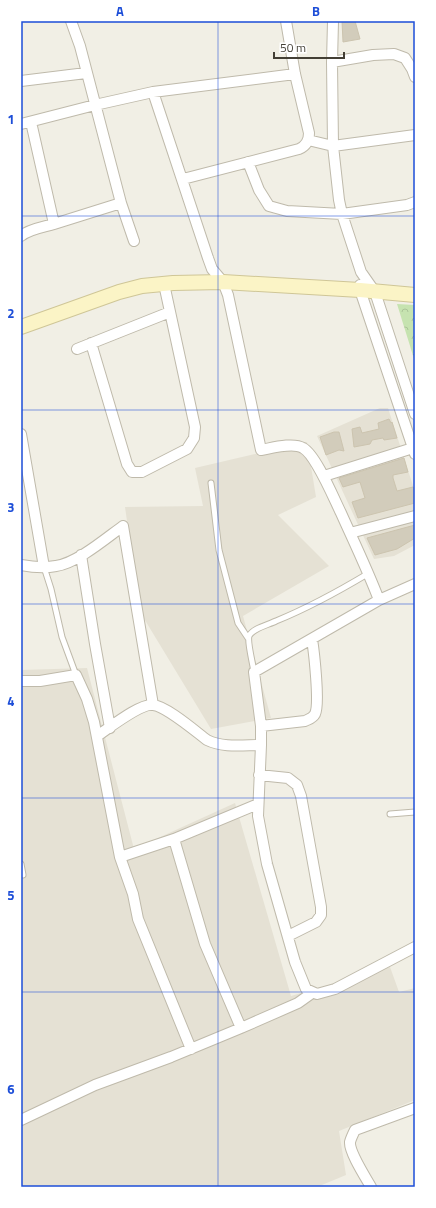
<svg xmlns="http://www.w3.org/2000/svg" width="436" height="1208" viewBox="0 0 436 1208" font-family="'Titillium Web',sans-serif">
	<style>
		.residential { fill: #e5e1d4 }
		.park { fill: url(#park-crowns) }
		.building { fill: #d2ccbb; stroke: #ccc4af }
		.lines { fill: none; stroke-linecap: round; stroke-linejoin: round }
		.lane-casing { stroke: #bfbaab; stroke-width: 7 }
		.street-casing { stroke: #bfbaab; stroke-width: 12 }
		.secondary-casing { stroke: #cfc697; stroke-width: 16 }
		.lane { stroke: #fff; stroke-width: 5 }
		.street { stroke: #fff; stroke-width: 10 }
		.secondary { stroke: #fbf4c6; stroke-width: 14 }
		.grid { fill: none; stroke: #1d4ed8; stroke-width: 1; stroke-opacity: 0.55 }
		.neatline { fill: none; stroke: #1d4ed8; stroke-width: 1.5 }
		.grid-label { font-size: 13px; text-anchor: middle; font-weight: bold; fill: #1d4ed8 }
	</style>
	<defs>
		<pattern id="park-crowns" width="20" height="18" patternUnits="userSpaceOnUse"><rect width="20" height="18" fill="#c6e3b0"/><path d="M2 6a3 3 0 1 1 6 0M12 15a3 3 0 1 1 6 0" fill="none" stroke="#abc498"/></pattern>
	</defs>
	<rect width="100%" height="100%" fill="#f1efe5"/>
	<!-- residential -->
	<path class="residential" d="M380 408H388L415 492V545L394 556 374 559 317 436Z
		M307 442 316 497 278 515 329 566 243 616 271 718 211 729 140 612 125 507 203 506 195 468Z
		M87 668 134 849 235 803 291 996 390 967 399 992 415 988V1100L339 1131 346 1175 317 1187H21V670Z"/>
	<!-- park -->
	<path class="park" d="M397 304 415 305V362Z"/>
	<!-- building -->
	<path class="building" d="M342 21H355L360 39 343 42Z
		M389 419 391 423 392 422 397 438 384 440 383 438 372 440 370 444 354 447 352 429 360 427 362 433 379 429 378 423Z
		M334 432H339L344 451 339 450 326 455 320 437Z
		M404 458 408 472 393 475V478L397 491 413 487 415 492V503L358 518 352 502 365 498 360 482 343 487 339 478Z
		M415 525V538L397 549 375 555 367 538Z"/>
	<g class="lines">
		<defs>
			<path id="lane" d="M211 483 219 550 238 623 248 638
				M44 567 51 589 62 637 76 675
				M254 672C253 664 247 642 249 636 253 628 268 625 276 621 308 608 339 591 369 573
				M390 814 415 812
				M21 864 23 875"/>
			<path id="street" d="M332 62 333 21
				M415 77 412 69 405 58 394 54 373 55 332 62 333 146 415 135
				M21 81 86 73
				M153 92 208 258 212 269 223 282 228 295 261 450C272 448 293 442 303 448 316 455 334 499 341 513 354 542 368 571 379 600
				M31 122 54 224 121 203 80 46 71 21
				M21 124 95 105 153 92 295 74
				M308 140 333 146 339 200 342 214 361 272 375 292 415 414
				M248 162 259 190 269 206 287 211 342 214 407 205 415 202
				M183 179 299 149C306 146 309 141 309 133L295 74 286 21
				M121 203 134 241
				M21 236C29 229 44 227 54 224
				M360 285V290L415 454
				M91 343 127 464 132 472H142L187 449 194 438 195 427 164 284
				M77 349 170 312
				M21 434 44 567
				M324 476 413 448
				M350 533 415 516
				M81 555 95 644 110 728
				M21 565C32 567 45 568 56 566 77 563 105 539 123 526L153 705
				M415 584 379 600 254 672 261 726V745L258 816 267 864 295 962 306 989 317 994 335 989 415 947
				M21 681H40L76 675 87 699 94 722 120 857 133 894 138 919 191 1049
				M261 726 305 721C309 719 313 718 315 714 320 704 314 652 312 639
				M97 736C108 729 140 703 153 705 166 706 195 731 207 740 223 748 243 745 261 745
				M259 775 288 778 297 785 301 796 321 907V915L316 922 288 936
				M174 839 205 944 241 1028
				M120 857 174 839 258 804
				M21 1120 95 1085 171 1057 241 1028 298 1003 312 993
				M371 1187C366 1178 349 1152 350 1142 351 1138 353 1134 355 1130L415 1108"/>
			<path id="secondary" d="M21 327 119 292 142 286 173 283 223 282 360 290 415 295"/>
		</defs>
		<!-- lane casing -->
		<use href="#lane" class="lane-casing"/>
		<!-- street casing -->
		<use href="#street" class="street-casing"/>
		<!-- secondary casing -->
		<use href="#secondary" class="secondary-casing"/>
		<!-- lane -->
		<use href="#lane" class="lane"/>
		<!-- street -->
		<use href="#street" class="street"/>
		<!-- secondary -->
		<use href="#secondary" class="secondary"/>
	</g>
	<!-- grid -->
	<path class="grid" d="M218 21V1187M21 216H415M21 410H415M21 604H415M21 798H415M21 992H415"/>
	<!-- border -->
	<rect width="436" height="1208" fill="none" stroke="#ffffff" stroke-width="44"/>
	<!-- scale -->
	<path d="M274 52v6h70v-6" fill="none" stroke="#433f35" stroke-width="2"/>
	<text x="280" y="52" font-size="12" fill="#433f35" stroke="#ffffff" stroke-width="3" paint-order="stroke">50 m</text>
	<rect x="22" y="22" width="392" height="1164" class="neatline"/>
	<g class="grid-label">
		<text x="120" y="16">A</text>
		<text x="316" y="16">B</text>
		<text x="11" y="124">1</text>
		<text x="11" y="318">2</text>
		<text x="11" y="512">3</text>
		<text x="11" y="706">4</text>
		<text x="11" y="900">5</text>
		<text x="11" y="1094">6</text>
	</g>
</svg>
